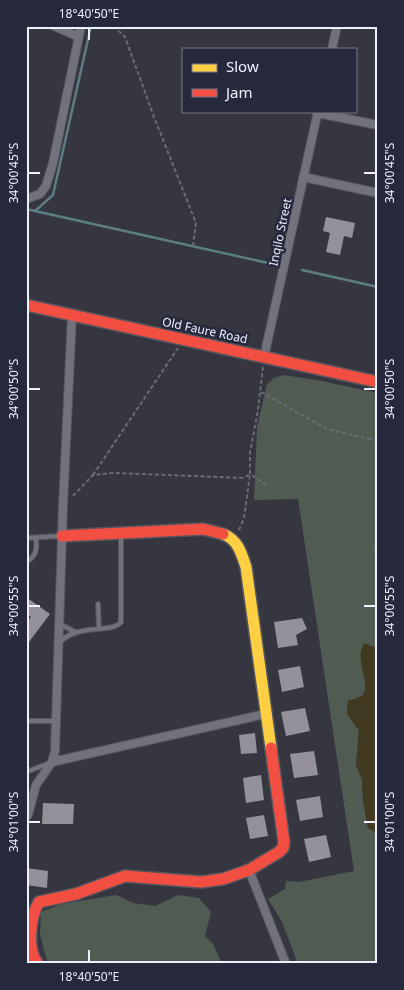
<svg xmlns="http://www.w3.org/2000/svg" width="404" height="990" viewBox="0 0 404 990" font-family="'Noto Sans',sans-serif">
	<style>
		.green { fill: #505c52 }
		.sand { fill: #413a20 }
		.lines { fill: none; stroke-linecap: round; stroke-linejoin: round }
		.stream { stroke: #5c7e82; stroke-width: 2.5 }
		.building { fill: #95919b }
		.lane-casing { stroke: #54555e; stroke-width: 6 }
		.street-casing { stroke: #54555e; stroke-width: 10 }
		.slow-casing { stroke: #54555e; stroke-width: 14 }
		.jam-casing { stroke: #54555e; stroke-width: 14 }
		.path { stroke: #6b6c74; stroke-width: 2; stroke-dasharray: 4 2.5; stroke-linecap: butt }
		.lane { stroke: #71727c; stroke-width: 4 }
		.street { stroke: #71727c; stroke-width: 8 }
		.slow { stroke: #ffcf43; stroke-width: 11 }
		.jam { stroke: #f24e42; stroke-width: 11 }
		.ticks { fill: none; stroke: #eff0fe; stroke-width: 2 }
		.labels { text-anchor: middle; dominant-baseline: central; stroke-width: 5; stroke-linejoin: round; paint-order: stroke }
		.street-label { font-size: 12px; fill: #eff0fe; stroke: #26283b }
		.neatline { fill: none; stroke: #eff0fe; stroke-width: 2 }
		.ticks-label { font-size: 12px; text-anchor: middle; fill: #eff0fe }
	</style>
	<rect width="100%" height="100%" fill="#353640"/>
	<!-- green -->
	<path class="green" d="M284 375 322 381 378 393V649L373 646C370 653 365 661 363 668 362 672 363 672 364 676 368 694 364 697 348 701 346 715 351 719 359 730L356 765 362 780 363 800 368 828 378 833V964H298L281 920 268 899 285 889 286 881 299 882 354 871 298 499 254 500 257 427 267 384 274 378Z
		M116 895 133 903 155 906 178 895 199 898 211 912 205 936 213 944 222 964H53L47 961 40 935 41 912 61 904Z"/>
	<!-- sand -->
	<path class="sand" d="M364 644H367L378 649V833L368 828 363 800 362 780 356 765 359 730 347 714 348 701 363 696C372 679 353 660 364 644Z"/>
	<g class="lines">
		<!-- stream -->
		<path class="stream" d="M26 209 268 263
			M35 211 53 195 91 26
			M302 270 378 287"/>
	</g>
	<!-- building -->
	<path class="building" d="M326 217 355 223 352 238 344 236 340 255 326 252 330 233 323 231Z
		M26 597 50 614 26 646V623L31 617 26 613Z
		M302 618 307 629 296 635 298 645 278 648 274 622Z
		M300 666 304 687 282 692 278 670Z
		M305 708 310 731 286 736 281 712Z
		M255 733 257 753 241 754 239 735Z
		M314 751 318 775 294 778 290 754Z
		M261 775 264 800 246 803 243 778Z
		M320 796 323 817 300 821 296 800Z
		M43 803 74 804 73 824H42Z
		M264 815 268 836 250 839 246 818Z
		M326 835 331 857 309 862 304 839Z
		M26 868 48 871 47 888 26 885Z"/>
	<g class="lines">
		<defs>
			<path id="lane" d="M26 538 60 536
				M26 562C37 556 37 549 36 538
				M98 604 99 628
				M60 624 75 632
				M60 642C78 623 112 634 121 622V534
				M26 721H57
				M26 772 50 763"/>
			<path id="street" d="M54 26 79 37
				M332 49 337 26
				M317 113 378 125
				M303 177 378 193
				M26 198H29L40 194 46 186 53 163 81 26
				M264 357 318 111
				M52 762 265 714
				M26 817 28 815 36 785 52 762 55 751 63 506 72 315
				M249 870 286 964"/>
			<path id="slow" d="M223 534C238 540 241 552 246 567L271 748"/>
			<path id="jam" d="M26 305 378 382
				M62 536 203 529 223 534
				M38 964C26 950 30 917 39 902L76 894 125 876 201 882 223 879 249 870 279 852 283 848 284 842 271 748"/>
		</defs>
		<!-- lane casing -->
		<use href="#lane" class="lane-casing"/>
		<!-- street casing -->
		<use href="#street" class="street-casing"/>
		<!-- slow casing -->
		<use href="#slow" class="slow-casing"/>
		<!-- jam casing -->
		<use href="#jam" class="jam-casing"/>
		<!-- path -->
		<path class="path" d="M114 26 125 37 154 117 196 223 193 246
			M263 367 258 410 250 453V474L267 485
			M261 392 327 429 378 441
			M93 475 178 348
			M73 496 93 475 113 473 244 478 250 474
			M239 530 244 518 250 474
			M378 539 374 548 378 556"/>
		<!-- lane -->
		<use href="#lane" class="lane"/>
		<!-- street -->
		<use href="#street" class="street"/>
		<!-- slow -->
		<use href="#slow" class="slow"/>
		<!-- jam -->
		<use href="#jam" class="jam"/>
	</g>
	<!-- ticks -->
	<path class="ticks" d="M89 28V40M28 173H40M364 173H376M28 389H40M364 389H376M28 606H40M364 606H376M28 822H40M364 822H376M89 950V962"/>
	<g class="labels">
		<!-- street labels -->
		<g class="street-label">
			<text transform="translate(280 232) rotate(-78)">Inqilo Street</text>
			<text transform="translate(205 330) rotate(12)">Old Faure Road</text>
		</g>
	</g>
	<!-- border -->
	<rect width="404" height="990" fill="none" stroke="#26283b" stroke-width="55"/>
	<!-- legend -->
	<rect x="182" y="48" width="175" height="65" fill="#26283b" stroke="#767889"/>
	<rect x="192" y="64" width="25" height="8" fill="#ffcf43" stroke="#767889"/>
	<text x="226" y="72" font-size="15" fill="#eff0fe">Slow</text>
	<rect x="192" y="89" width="25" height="8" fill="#f24e42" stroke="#767889"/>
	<text x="226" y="98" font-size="15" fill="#eff0fe">Jam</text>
	<rect x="28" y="28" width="348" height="934" class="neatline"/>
	<g class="ticks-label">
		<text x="89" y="18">18°40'50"E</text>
		<text transform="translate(14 173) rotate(-90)" y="4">34°00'45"S</text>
		<text transform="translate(390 173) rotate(-90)" y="4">34°00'45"S</text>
		<text transform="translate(14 389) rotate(-90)" y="4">34°00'50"S</text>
		<text transform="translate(390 389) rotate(-90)" y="4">34°00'50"S</text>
		<text transform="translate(14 606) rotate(-90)" y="4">34°00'55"S</text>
		<text transform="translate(390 606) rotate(-90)" y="4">34°00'55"S</text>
		<text transform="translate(14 822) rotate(-90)" y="4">34°01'00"S</text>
		<text transform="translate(390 822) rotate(-90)" y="4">34°01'00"S</text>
		<text x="89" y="981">18°40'50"E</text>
	</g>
</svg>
